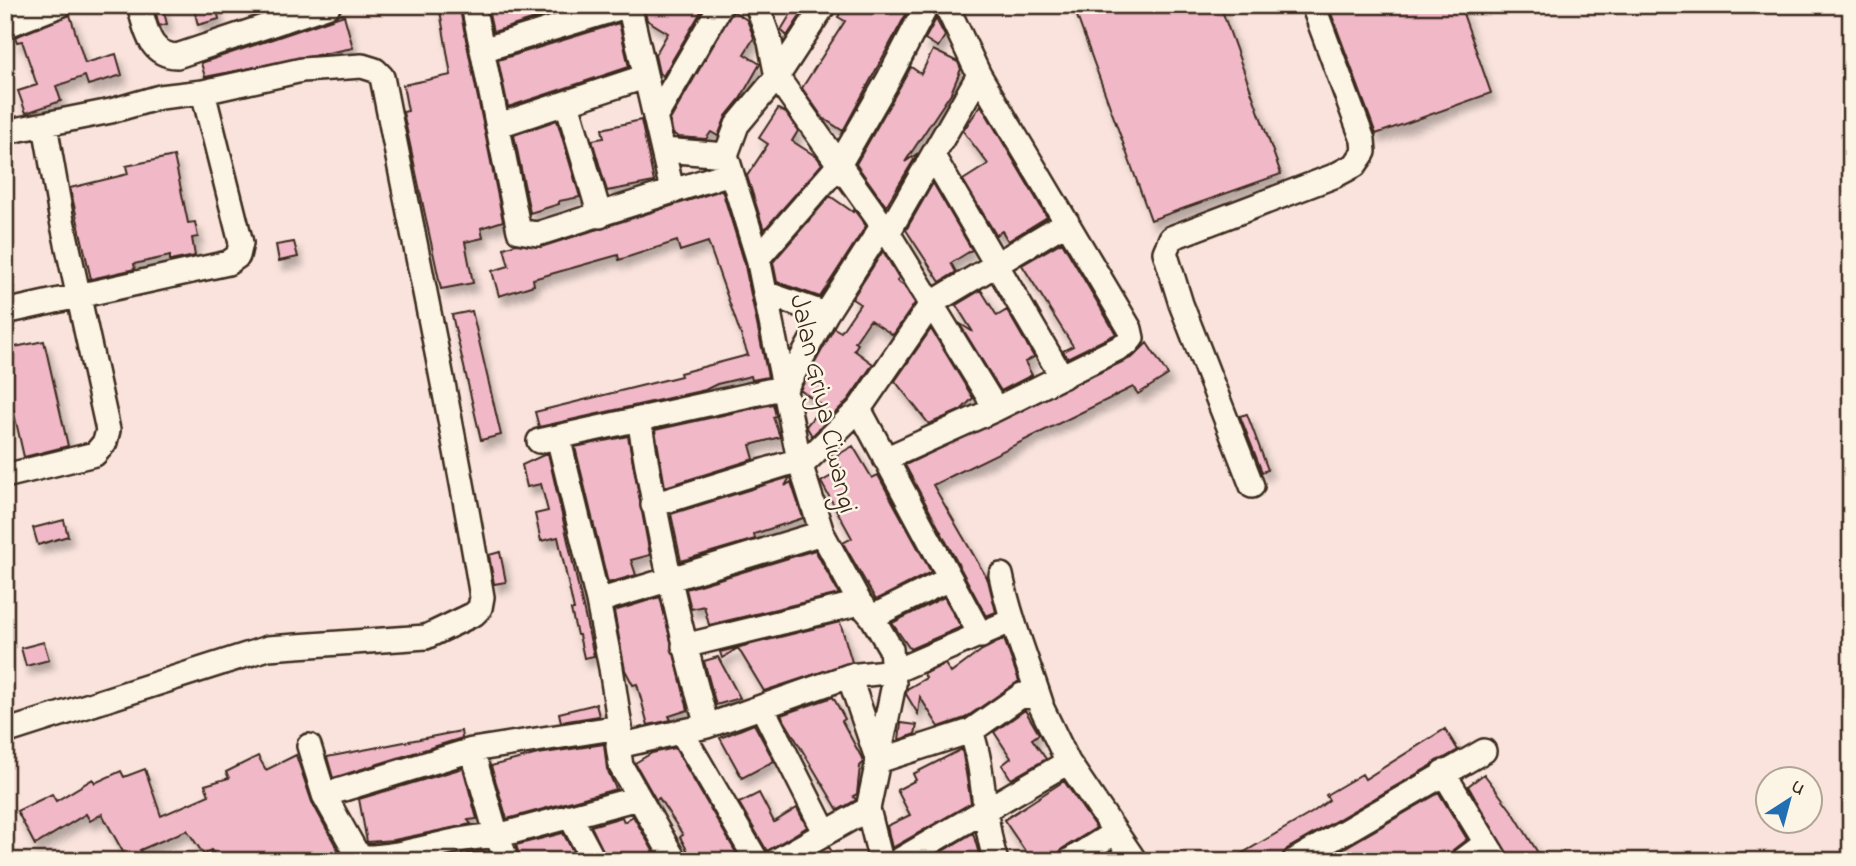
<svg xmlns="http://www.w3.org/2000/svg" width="1856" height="866" viewBox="0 0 1856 866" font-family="'Indie Flower',sans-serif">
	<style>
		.building { fill: #f1b8c8; stroke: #3b2a1e; stroke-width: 2; filter: url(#shadow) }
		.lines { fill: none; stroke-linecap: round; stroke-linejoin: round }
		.minor-casing { stroke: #3b2a1e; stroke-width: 28 }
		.minor { stroke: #fcf5e5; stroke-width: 23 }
		.labels { text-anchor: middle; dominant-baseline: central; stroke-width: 5; stroke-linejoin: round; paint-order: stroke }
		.street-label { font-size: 28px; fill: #3b2a1e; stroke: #fcf5e5 }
	</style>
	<defs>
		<filter id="shadow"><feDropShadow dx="4.5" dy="8" stdDeviation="3.5" flood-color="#0004"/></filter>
	</defs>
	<rect width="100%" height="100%" fill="#f9e3dc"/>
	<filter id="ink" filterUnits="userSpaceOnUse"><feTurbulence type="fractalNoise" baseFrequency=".0143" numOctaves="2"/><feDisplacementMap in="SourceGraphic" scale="14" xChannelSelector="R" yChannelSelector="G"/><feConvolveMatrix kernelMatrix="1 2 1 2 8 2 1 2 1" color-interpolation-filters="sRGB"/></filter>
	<g filter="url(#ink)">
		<!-- building -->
		<path class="building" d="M154 5H162L167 24 159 26Z
			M193 5H216L219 19 198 25Z
			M439 5H459L503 221 481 228 483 238 465 242 473 283 441 289 403 112 408 111 403 85 451 75Z
			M487 5H580L493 32Z
			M643 5H705L663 76 659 73 655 55 668 33 647 20Z
			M796 5 806 7 787 36 781 30Z
			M845 5H911L843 131 823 118 802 88 845 21 838 17Z
			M1073 5H1220L1281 174 1151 220Z
			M1328 5H1460L1491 93 1376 134Z
			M733 11 747 20 754 38 744 54 760 64 740 99 726 116 718 136 711 132 706 139 679 137 673 134 670 120Z
			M70 15 85 63 116 54 122 75 88 85 85 76 56 86 61 101 26 113 18 91 37 85 22 41 17 42 15 37Z
			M344 15 353 48 205 77 201 63Z
			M936 19 945 36 938 47 925 39Z
			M619 23 629 67 508 107 498 60Z
			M933 50 958 62 961 69 951 93 905 162 918 153 886 206 856 164 911 67 921 74Z
			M981 105 1047 217 1008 241 1002 231 996 235 963 180 988 164 963 131Z
			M778 109 786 113 798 131 792 141 817 157 822 164 764 230 747 176 768 144 759 138Z
			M557 120 580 197 559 201V204L530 213 514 135Z
			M641 120 654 182 607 191 592 140 604 138 602 129Z
			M174 156 188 223 195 222 198 237 192 238 195 256 170 261V256L134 264 135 269 91 279 70 188 128 174 126 166Z
			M933 183 972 250 951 263 956 272 940 282 906 230Z
			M722 190 744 261 768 377 752 380 751 376 717 384 705 390 539 427 535 412 681 376 680 373 748 355 708 242 680 251 677 241 619 260 618 255 533 279 534 285 499 296 492 271 509 266 504 248 516 244 541 247Z
			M830 196 853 212 854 210 866 226 820 297 777 282 773 262Z
			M294 242 298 257 279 261 276 245Z
			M1062 242 1116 334 1067 358 1063 351 1073 346 1022 265Z
			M883 251 899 278 897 281 904 286 915 303 893 335 870 320 855 342 858 344 854 350 873 364 848 400 812 436 806 426 823 406 800 390 834 328 841 332 860 304 852 299Z
			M981 290 997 316 1007 310 1034 357 1025 362 1032 375 1001 391 959 323 973 332 956 305Z
			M472 311 501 435 481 440 452 315Z
			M931 329 973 398 961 410 929 424 895 381Z
			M44 341 68 446 24 457 5 373V349Z
			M1147 343 1168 375 1138 394 1133 387 933 485 988 580 996 612 986 616 905 465 1133 357Z
			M773 404 776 416 773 417 780 437 750 445 754 459 665 487 655 430Z
			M1247 414 1268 470 1262 472 1240 416Z
			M628 436 650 555 631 560 636 575 608 583 575 447Z
			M853 446 872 478 878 475 931 572 876 600 843 543 852 538 821 482 842 470 834 457Z
			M548 453 594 656 584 658 579 635H577L571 610H574L558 537 541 541 535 514 548 511 541 484 527 487 522 465Z
			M790 477 785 486 791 482 803 518 754 534 755 539 681 561 671 514Z
			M64 520 68 536 38 545 33 528Z
			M815 550 839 594 709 625 704 606 691 609 686 589Z
			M500 552 506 582 494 584 489 555Z
			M660 597 688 710 669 716 671 720 648 725 637 684 633 685 625 670 614 611Z
			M944 597 961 627 910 649 892 623Z
			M840 622 852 662 764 691 738 648 722 658 720 652Z
			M1004 639 1019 681 965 718 939 727 920 697 918 714 906 694 907 689 926 678 924 674 945 664 951 673 982 650Z
			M44 642 49 660 26 666 21 648Z
			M718 657 740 698 716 705 704 661Z
			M833 697 845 719 842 721 864 762 860 766 857 794 853 796 856 800 838 810 781 715Z
			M596 704 599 716 561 722 559 713Z
			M1025 710 1039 734 1032 739 1046 759 1011 779 1002 765 1011 758 994 732Z
			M901 723 917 725 915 734 899 740Z
			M754 724 774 761 742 778 720 738Z
			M1445 729 1458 750 1287 849 1280 861H1229L1313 812 1329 800 1326 795 1362 774 1365 779Z
			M461 731 462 738 333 778 327 757Z
			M604 744 607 769 616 789 507 819 491 766 538 754Z
			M675 748 741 861H693L680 837 683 835 659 798 656 800 635 763 652 753Z
			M962 749 971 803 892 848 887 826 910 815 897 790 916 780 913 774Z
			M296 755 312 802 344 861H219L211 850 204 855 187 830 140 850 148 861H128L102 814 90 821 86 814 35 845 17 811 52 794 56 801 93 779 95 783 121 771 124 777 145 769 161 816 209 795 205 785 229 778 226 772 258 756 266 770Z
			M463 768 477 819 468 820 471 824 394 840 367 842 359 799Z
			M1484 774 1514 814 1543 861H1511L1468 786Z
			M1064 781 1096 828 1062 849 1055 861H1032L1004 820Z
			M759 793 774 822 797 808 807 827 767 851 739 803Z
			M1439 793 1467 839 1453 850 1448 861H1322Z
			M633 816 644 835 659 861H608L591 826 622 817 624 822Z
			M563 833 578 861H521L516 845Z
			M973 833 981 861H926Z
			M829 847 838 861H805Z
			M482 851 489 853 492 861H436Z"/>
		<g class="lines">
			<defs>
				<path id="minor" d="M139 5C146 28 148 55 177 56L329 5
					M473 5 519 231 537 234 730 173
					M757 5 770 42 777 77 737 125 726 155 758 258 799 460 822 533 860 603 872 617 891 649 894 684 868 809 881 861
					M824 5 777 77 888 233 996 409
					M5 26 60 5
					M482 50 629 5 672 190
					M567 103 600 216
					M656 116 721 5
					M499 125 644 77
					M5 132 111 111 160 97 203 92 302 70 362 66 375 70 382 77C416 251 453 423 482 597L480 608 474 614 426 637 268 648 5 732
					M663 150 726 155
					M933 156 1062 377
					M888 233 979 75
					M758 258 839 165 888 80 927 5
					M765 293 826 314
					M5 312 228 263 238 256 241 243 203 92
					M859 409 981 636
					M639 419C656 522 678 625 707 726
					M558 437 598 601 611 668 620 727 618 746 621 766 675 861
					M539 441 786 387 826 314 883 225
					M885 459 996 409 1127 344 1132 338 1130 329 979 75 946 5
					M801 466 859 409 932 303 1067 222
					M5 476 95 454 105 442 108 430 61 216 45 125
					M1252 486 1181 304 1165 252 1171 238 1334 176 1355 165 1364 152 1363 140 1313 5
					M653 505 799 460
					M1001 575C1010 619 1027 660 1041 703
					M598 601 822 533
					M872 617 949 579
					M684 646 860 603
					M849 676 878 761 971 731 1022 695 1037 698 1068 762 1135 861
					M763 709 825 832
					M681 731 757 861
					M971 731C986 774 982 819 996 861
					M309 746 324 795 356 852 365 857C410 857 452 836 497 836L638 798
					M618 746 707 726 849 676 895 671 1011 621
					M472 750 497 836 507 861
					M1443 772 1497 861
					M324 795 472 750 620 727
					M570 816 594 861
					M776 861 868 809
					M898 861 1068 762
					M1069 861 1114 833
					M1294 861 1484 751
					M1462 861 1486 843"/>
			</defs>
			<!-- minor casing -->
			<use href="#minor" class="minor-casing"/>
			<!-- minor -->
			<use href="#minor" class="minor"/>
		</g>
	</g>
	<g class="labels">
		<!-- street labels -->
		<g class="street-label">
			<text transform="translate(822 404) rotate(77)">Jalan Griya Ciwangi</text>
		</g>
	</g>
	<!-- margin -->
	<rect width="1856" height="866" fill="none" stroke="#fcf5e5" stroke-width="28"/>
	<rect x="14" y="14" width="1828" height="838" fill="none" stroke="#3b2a1e" stroke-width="2.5" filter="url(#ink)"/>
	<!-- north arrow -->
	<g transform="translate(1789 800) rotate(36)"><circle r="33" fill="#fcf5e5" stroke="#afa495" stroke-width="2"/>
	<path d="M0-5L12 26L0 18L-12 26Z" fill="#1f6fb2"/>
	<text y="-10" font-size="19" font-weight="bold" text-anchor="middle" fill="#3b2a1e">U</text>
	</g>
</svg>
